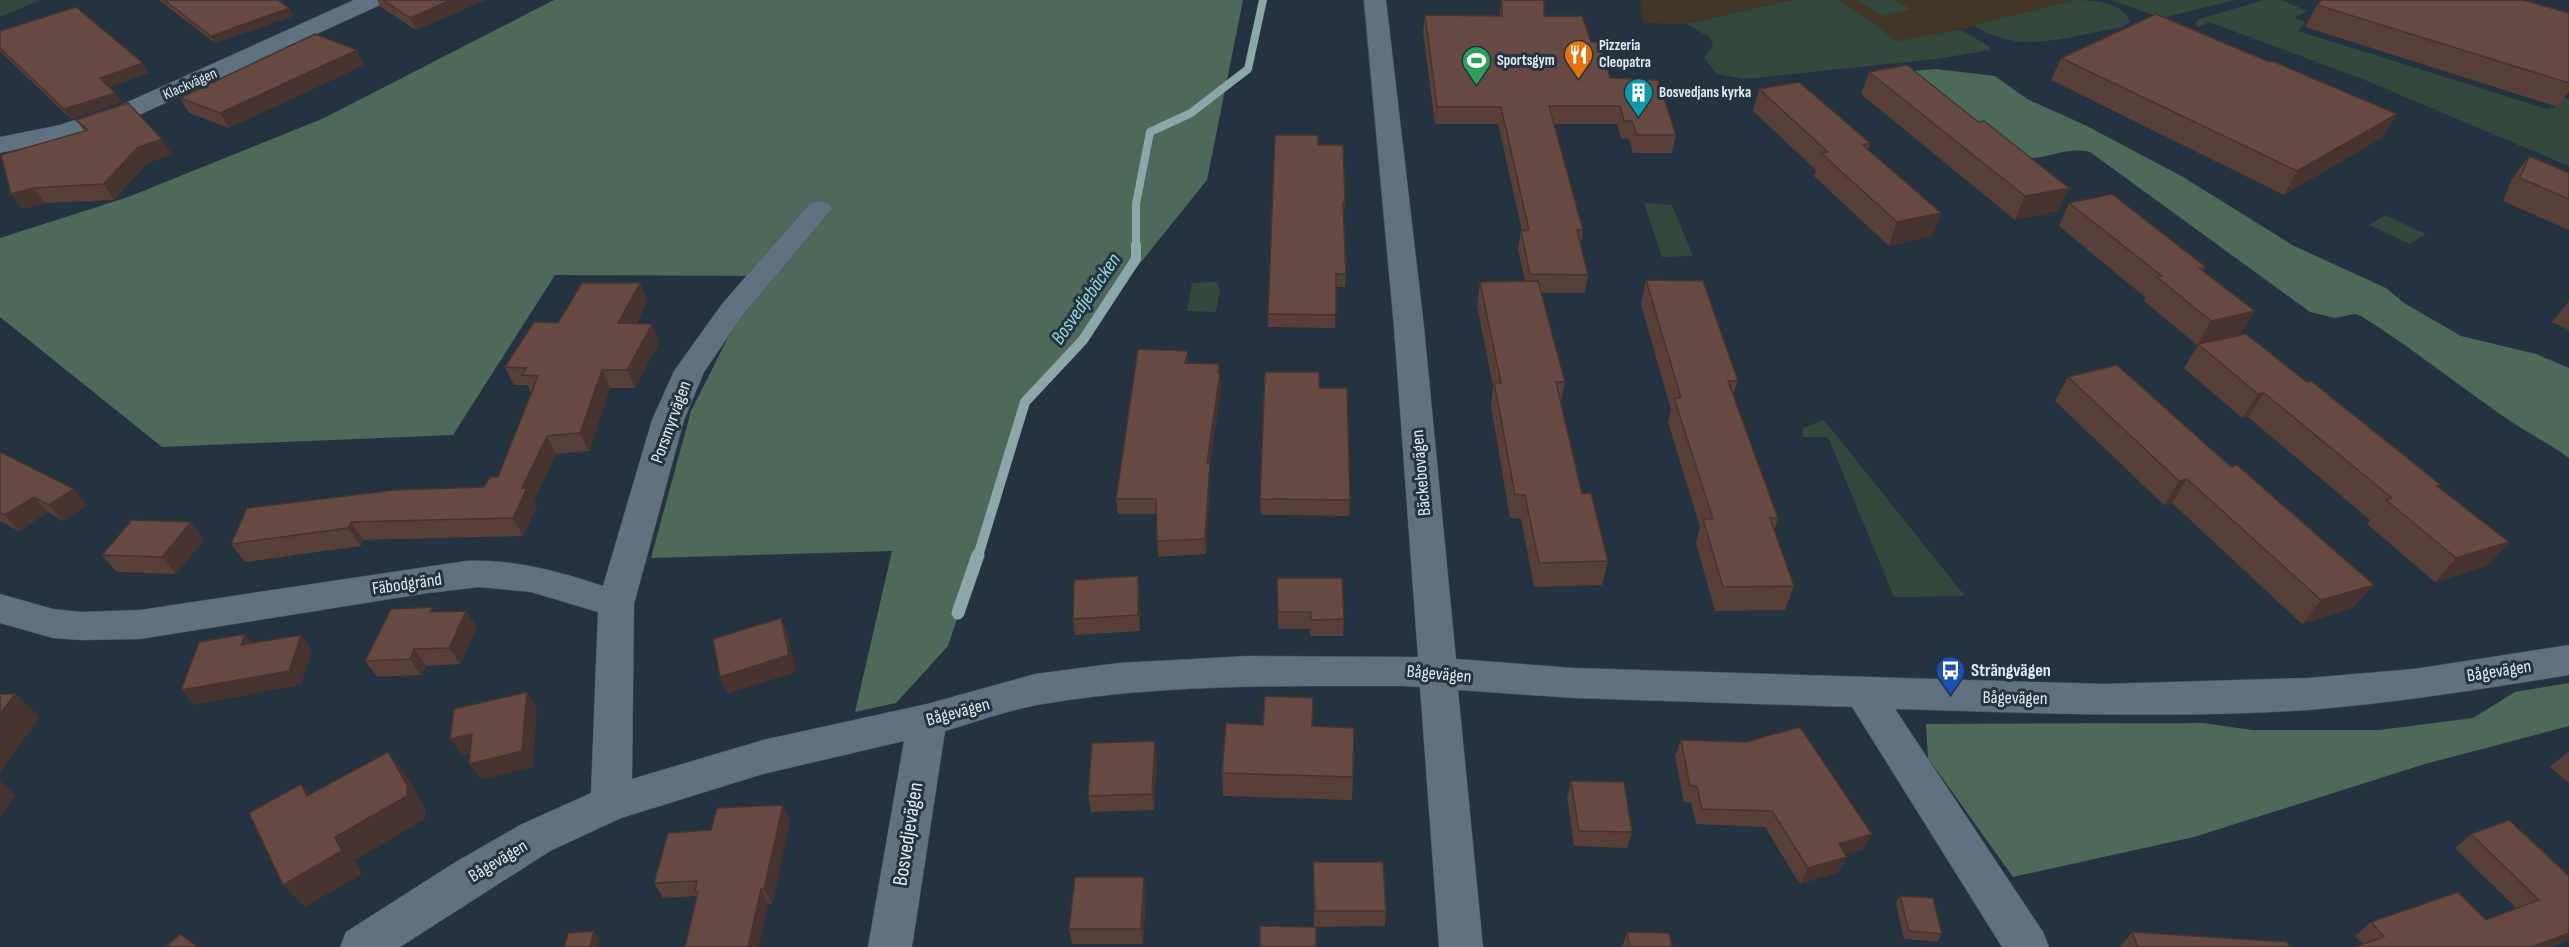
<svg xmlns="http://www.w3.org/2000/svg" width="2569" height="947" viewBox="0 0 2569 947" font-family="'Sofia Sans Condensed',sans-serif">
	<style>
		.education { fill: #423627 }
		.green { fill: #35483d }
		.forest { fill: #4d6959 }
		.lines { fill: none; stroke-linecap: round; stroke-linejoin: round }
		.stream-far2 { stroke: #8aa7aa; stroke-width: 8 }
		.stream-far1 { stroke: #8aa7aa; stroke-width: 10 }
		.stream { stroke: #8aa7aa; stroke-width: 13 }
		.minor-casing { stroke: #44515c; stroke-width: 1 }
		.minor { fill: #607180; fill-rule: evenodd }
		.wall { fill: #583f3a }
		.shaded-wall { fill: #47332f }
		.building { fill: #664943; stroke: #47332f; stroke-width: 1.5 }
		.labels { text-anchor: middle; dominant-baseline: central; stroke-width: 6; stroke-linejoin: round; paint-order: stroke }
		.far-poi-label { font-size: 15px; font-weight: bold; fill: #e2ecf4; stroke: #24333f; text-anchor: start }
		.far-street-label { font-size: 15px; fill: #e2ecf4; stroke: #24333f }
		.street-label { font-size: 18px; fill: #e2ecf4; stroke: #24333f }
		.poi-label { font-size: 18px; font-weight: bold; fill: #e2ecf4; stroke: #24333f; text-anchor: start }
		.water-label { font-size: 20px; font-style: italic; fill: #93dbdc; stroke: #24333f }
		.near-street-label { font-size: 21px; fill: #e2ecf4; stroke: #24333f }
	</style>
	<rect width="100%" height="100%" fill="#24333f"/>
	<!-- education -->
	<path class="education" d="M1640 0H1792L1686 24 1643 23Z
		M1840 0H2075L1961 30 1897 41Z"/>
	<!-- green -->
	<path class="green" d="M0 0H40L0 17Z
		M1792 0H1840L1897 41 1961 30 1989 46 1990 50 1936 59 1744 79 1717 74 1704 58 1713 46 1710 37 1686 24Z
		M1856 0H1895L1910 9 1883 16Z
		M2075 0C2092 0 2124 2 2130 22L2123 27C2073 35 2018 57 1974 25Z
		M2111 0H2235L2162 18Z
		M2264 0H2281L2307 11 2294 18 2305 22 2298 31 2547 109 2558 107 2563 98 2569 99V166L2360 78 2209 22 2199 27 2195 25 2199 19Z
		M1644 203 1672 205 1693 256 1662 257Z
		M2385 215 2426 234 2410 244 2369 225Z
		M1217 282 1220 290 1216 312 1187 311 1192 283Z
		M1824 420 1965 596 1894 597 1828 437H1803V428Z"/>
	<!-- forest -->
	<path class="forest" d="M554 0H1243L1207 180 1030 400 948 646 896 703 855 712 892 551 651 558 691 411 759 276 555 275 453 435 162 447 0 317V238L128 197 322 119Z
		M1936 69 1995 76 2027 99 2085 125 2183 177 2294 246 2386 288 2404 303 2461 336 2536 354 2569 368V458C2547 442 2522 430 2500 414 2453 381 2409 346 2361 316L2355 314 2335 318 2310 312 2090 152C2067 146 2047 160 2023 158L1910 71Z
		M2569 683V726L2425 764 2194 837 2013 877 1928 758 1926 724 2203 723 2252 730H2379L2473 718 2515 692Z"/>
	<g class="lines">
		<!-- stream-far2 -->
		<path class="stream-far2" d="M1136 246V204L1150 132 1191 113 1248 69 1263 0"/>
		<!-- stream-far1 -->
		<path class="stream-far1" d="M978 556 1025 402 1083 340 1136 259V245"/>
		<!-- stream -->
		<path class="stream" d="M958 613 978 555"/>
		<defs>
			<path id="minor" d="M354 0H383L380 5 139 115 75 136 0 153V137L60 125 121 105Z
				M1364 0H1386L1424 327 1456 659 1574 668 2104 684 2307 678 2414 669 2569 645V675C2482 689 2396 703 2308 710 2170 719 2032 713 1895 709L2043 932 2049 947H2002L1852 707 1574 698 1458 690 1483 947H1439L1420 687 1403 686C1281 686 1158 684 1037 705 1006 711 975 722 945 731L912 947H868L904 741 763 774 621 818 550 851 400 947H340L346 932 454 863 520 825 591 793 598 612 531 592 479 587 428 593 140 639 81 640 53 638 0 623V594L53 609 81 612 140 610 466 561C514 559 558 571 603 586L652 420 674 371 722 304 810 203 819 201 828 203 832 209 742 316 704 372 684 420 634 604 632 779 763 740 927 704 1035 674 1119 663 1248 656 1418 657 1394 327Z"/>
		</defs>
		<!-- minor casing -->
		<use href="#minor" class="minor-casing"/>
		<!-- minor -->
		<use href="#minor" class="minor"/>
	</g>
	<!-- wall -->
	<path class="wall" d="M159 0H278L289 8 293 16 215 43Z
		M377 0H485L416 30 381 7Z
		M1501 0H1544V16L1591 42 1610 78 1676 135 1672 153H1633L1629 139 1621 138 1617 124H1554L1583 230 1581 245 1588 275 1585 293H1541L1565 382 1561 402 1582 494 1608 561 1602 585 1534 587 1521 519 1510 518 1491 406 1493 386 1477 306 1480 282 1525 281 1518 249 1521 231H1522L1498 124H1435L1423 32 1425 15 1500 16Z
		M2317 5 2569 13V91L2558 107 2305 27Z
		M0 31 149 73 109 87 115 93 121 102 71 119 0 51Z
		M357 50 364 65 229 128 189 113 180 98Z
		M2061 58 2383 137 2284 195 2051 80Z
		M1869 72 2058 211 2015 220 1861 94Z
		M1759 89 1870 143 1868 149 1941 213 1932 236 1889 246 1814 176 1816 170 1753 111Z
		M76 120 172 154 147 163 114 200 45 203 23 209 11 194 84 131Z
		M1318 145 1345 202 1344 214H1343L1346 274 1345 287H1336L1335 328 1268 327V314Z
		M2529 156 2569 173V230L2503 201 2512 179Z
		M2069 203 2206 267 2203 271 2240 335 2307 382 2441 485 2439 487 2509 542 2487 566 2435 582 2367 524 2370 520 2248 417 2242 418 2184 368 2198 345H2197L2144 301 2146 298 2059 226Z
		M1646 280 1738 381 1733 395 1778 518 1774 530 1794 586 1785 610 1715 611 1696 543 1700 527 1668 422 1671 410 1641 304Z
		M640 283 647 301 636 324 659 342 635 388H610L589 451 556 454 534 501 537 506 523 536 363 540 361 546 245 562 231 544 484 487 498 477 531 393 527 385H514L505 367 558 323Z
		M2569 301V330L2552 322Z
		M1189 363 1219 364 1221 388 1210 463V478L1206 554 1158 557 1156 514H1118L1116 499Z
		M2068 377 2353 608 2302 624 2172 503 2164 505 2055 401Z
		M1319 388 1350 500 1349 516 1261 515 1260 499Z
		M0 452 87 505 63 521 48 512 19 531 0 521Z
		M204 539 176 574 117 572 102 555Z
		M1277 578 1344 619 1343 636H1310V629H1278Z
		M1139 593 1140 631 1075 635 1073 619Z
		M437 612 477 627 460 664 426 666 421 675 377 677 365 661Z
		M1312 726 1353 777 1352 800 1223 796 1222 773Z
		M1681 740 1872 834 1863 849 1846 854 1839 872 1800 884 1765 827 1696 824 1691 802H1684L1675 756Z
		M2569 751V783L2550 767Z
		M1157 757 1154 810 1091 812 1088 796Z
		M1571 781 1632 832 1627 848 1574 846 1567 797Z
		M790 820 772 904 697 896 663 898 654 883Z
		M2471 834 2569 876V940L2550 947 2363 944 2355 936 2371 922 2486 920 2516 908 2455 848Z
		M1313 862 1386 911 1385 926 1314 927Z
		M1146 892 1143 944H1072L1069 929Z
		M1900 896 1942 934 1937 942 1904 939 1896 903Z
		M1627 932 1672 947H1622Z
		M2132 932 2289 947H2121V945Z"/>
	<!-- shaded-wall -->
	<path class="shaded-wall" d="M451 0H485L416 30 410 18Z
		M289 8 293 16 215 43 211 36Z
		M357 50 364 65 229 128 220 113Z
		M143 63 149 73 106 88 100 78Z
		M115 93 121 102 71 119 64 109Z
		M2397 114 2383 137 2284 195 2297 171Z
		M162 139 172 154 147 163 114 200 104 184 137 148Z
		M33 188 45 203 23 209 11 194Z
		M2069 188 2058 211 2015 220 2025 196Z
		M1941 213 1932 236 1889 246 1897 222Z
		M640 283 647 301 626 341 618 323Z
		M2255 311 2240 335 2197 345 2211 321Z
		M652 324 659 342 635 388 627 370Z
		M1188 351 1189 366 1185 363Z
		M1219 364 1221 388 1207 478V463Z
		M602 370 610 388 589 451 580 433Z
		M2264 393 2248 417 2242 418 2258 394Z
		M547 436 556 454 534 501 537 506 523 536 513 518 522 488Z
		M1210 463V478L1206 554 1205 539Z
		M2187 479 2172 503 2164 505 2179 481Z
		M74 489 87 505 63 521 49 505Z
		M34 497 48 512 19 531 5 515Z
		M191 522 204 539 176 574 162 557Z
		M351 522 363 540 361 546 348 528Z
		M2509 542 2487 566 2435 582 2456 558Z
		M1138 576 1139 593 1140 631 1138 615Z
		M2374 585 2353 608 2302 624 2321 600Z
		M466 611 477 627 460 664 449 648Z
		M781 618 788 635 796 672 727 694 720 677Z
		M245 634 257 649 241 645Z
		M301 635 312 650 301 685 194 705 181 690Z
		M414 649 426 666 421 675 410 659Z
		M527 692 537 708 533 767 481 780 469 764Z
		M15 694 40 717 0 773V714Z
		M472 734 483 750 462 756 450 739Z
		M1155 741 1157 757 1154 810 1152 794Z
		M388 752 406 775 425 808V819L355 860 362 874 305 907 283 885 335 837Z
		M0 781 16 795 0 817Z
		M301 784 321 807 307 796Z
		M783 805 790 820 772 904 764 889Z
		M1872 834 1863 849 1830 859 1839 844Z
		M1847 857 1839 872 1800 884 1808 868Z
		M1144 877 1146 892 1143 944 1141 929Z
		M761 889 768 904 759 947H748Z
		M594 931 600 938 597 947H590Z
		M2569 933V940L2550 947H2531Z"/>
	<!-- building -->
	<path class="building" d="M164 0H278L289 8 211 36Z
		M383 0H451L410 18Z
		M1502 0H1544V16H1582L1591 42H1600L1610 78 1658 80 1676 135H1637L1632 121H1624L1620 106H1549L1583 230H1577L1588 275 1530 274 1521 231 1529 230 1501 107H1437L1425 15 1502 16Z
		M2322 0H2523L2569 13V83L2317 5Z
		M76 7 143 63 100 78 115 93 64 109 0 48V31Z
		M2156 14 2269 62 2272 61 2397 114 2297 171 2061 58Z
		M315 34 357 50 220 113 180 98Z
		M1907 65 1978 122 1984 121 2069 188 2025 196 1869 72Z
		M1799 82 1870 143 1863 145 1941 213 1897 222 1821 153 1828 152 1759 89Z
		M128 103 162 139 137 148 104 184 33 188 11 194 1 155 88 130 76 120Z
		M1275 135H1318V145H1343L1345 202H1343L1346 274H1336V315L1268 314Z
		M2529 156 2569 173V199L2520 178Z
		M2112 194 2206 267 2199 268 2255 311 2211 321 2157 277 2162 276 2069 203Z
		M1646 280 1703 281 1738 381H1728L1778 518H1770L1794 586 1723 587 1703 519H1713L1674 398H1681Z
		M1538 281 1565 382H1556L1582 494 1591 493 1608 561 1539 563 1525 495 1515 494 1494 382 1501 383 1480 282Z
		M582 283H640L618 323 652 324 627 370H602L580 433 547 436 522 488H527L513 518 351 522 348 528 231 544 247 508 395 490 484 487 490 477H498L538 376 522 375 526 368 505 367 534 322 558 323Z
		M2246 334 2307 382 2311 381 2441 485 2437 486 2509 542 2456 558 2386 500 2392 498 2264 393 2258 394 2198 344Z
		M1138 349 1188 351 1185 363 1219 364 1218 373H1220L1207 463H1210L1205 539 1157 541 1156 499H1116Z
		M2117 365 2231 467 2237 465 2374 585 2321 600 2187 479 2179 481 2068 377Z
		M1265 372H1319V388H1347L1350 500 1260 499Z
		M0 452 74 489 49 505 34 497 5 515 0 513Z
		M132 520 191 522 162 557 102 555Z
		M1138 576V615L1073 619 1074 580Z
		M1277 578H1342L1344 619 1311 620V612H1278Z
		M433 607 430 612 466 611 449 648 414 649 410 659 365 661 391 609Z
		M781 618 789 655 720 677 713 639Z
		M245 634 241 645 301 635 289 671 181 690 199 642Z
		M527 692 522 751 469 764 472 734 450 739 454 709Z
		M0 694H15L0 714Z
		M1265 696 1313 698 1312 726 1354 728 1353 777 1222 773 1226 723 1263 725Z
		M1800 727 1872 834 1839 844 1847 857 1808 868 1772 811 1702 809 1697 786H1690L1681 740 1746 742Z
		M1155 741 1152 794 1088 796 1092 743Z
		M388 752 407 785V796L335 837 342 851 283 885 249 813 301 784 307 796Z
		M1571 781 1624 782 1632 832 1579 831Z
		M783 805 764 889H761L748 947H685L698 892H695L697 881 654 883 668 833 711 830 717 808Z
		M2509 820 2569 876V933L2531 947H2355L2384 937 2371 922 2458 892 2486 920 2539 900 2471 834Z
		M1313 862H1383L1386 911H1315Z
		M1075 877H1144L1141 929H1069Z
		M1900 896 1933 898 1942 934 1909 931Z
		M1260 926 1316 927V947H1260Z
		M594 931 590 947H564L568 933Z
		M1627 932 1669 933 1672 947H1630Z
		M2132 932 2287 942 2289 947H2138Z
		M180 934 198 947H166Z"/>
	<!-- icons -->
	<defs>
		<symbol id="restaurant-pin" viewBox="-11 -11 22 30"><path d="M0 17L-7.5 6A9.5 9.5 0 1 1 7.5 6Z" fill="#e8710a" stroke="#24333f"/><path d="M-5-6h1v4h1v-4h1v4h1v-4h1v5L-1.5 .5V6h-2V.5L-5-1ZM5-6V6H3V1.5H1.5Q1.5-4 5-6Z" fill="#fff"/></symbol>
		<symbol id="stadium-pin" viewBox="-11 -11 22 30"><path d="M0 17L-7.5 6A9.5 9.5 0 1 1 7.5 6Z" fill="#2e9e5b" stroke="#24333f"/><path d="M0-5a6.5 5 0 1 0 0 10a6.5 5 0 1 0 0-10ZM-3.5-1.8h7v3.6h-7Z" fill="#fff"/></symbol>
		<symbol id="building-pin" viewBox="-11 -11 22 30"><path d="M0 17L-7.5 6A9.5 9.5 0 1 1 7.5 6Z" fill="#0f9aa8" stroke="#24333f"/><path d="M-4-6H4V6H1V3H-1V6H-4ZM-2.5-4.3h1.7v1.8h-1.7ZM.8-4.3h1.7v1.8H.8ZM-2.5-1h1.7V.8h-1.7ZM.8-1h1.7V.8H.8Z" fill="#fff"/></symbol>
		<symbol id="bus-pin" viewBox="-11 -11 22 30"><path d="M0 17L-7.5 6A9.5 9.5 0 1 1 7.5 6Z" fill="#1a4fb4" stroke="#24333f"/><path d="M-5-6H5V4H4V6H2V4H-2V6H-4V4H-5ZM-3.5-4V0h7V-4ZM-3.5 1.2v1.5H-2V1.2ZM2 1.2v1.5H3.5V1.2Z" fill="#fff"/></symbol>
	</defs>
	<g fill-rule="evenodd">
		<use href="#restaurant-pin" x="1562" y="38" width="33" height="45"/>
		<use href="#stadium-pin" x="1460" y="44" width="33" height="45"/>
		<use href="#building-pin" x="1622" y="76" width="33" height="45"/>
		<use href="#bus-pin" x="1934" y="654" width="33" height="45"/>
	</g>
	<g class="labels">
		<!-- far-poi labels -->
		<g class="far-poi-label">
			<text x="1599" y="45">Pizzeria<tspan x="1599" dy="17">Cleopatra</tspan></text>
			<text x="1497" y="60">Sportsgym</text>
			<text x="1659" y="92">Bosvedjans kyrka</text>
		</g>
		<!-- far-street labels -->
		<g class="far-street-label">
			<text transform="translate(190 84) rotate(-24)">Klackvägen</text>
		</g>
		<!-- street labels -->
		<g class="street-label">
			<text transform="translate(671 422) rotate(-70)">Porsmyrvägen</text>
			<text transform="translate(1421 473) rotate(-95)">Bäckebovägen</text>
			<text transform="translate(407 584) rotate(-8)">Fäbodgränd</text>
			<text transform="translate(2499 671) rotate(-9)">Bågevägen</text>
			<text transform="translate(1439 674) rotate(5)">Bågevägen</text>
			<text transform="translate(2015 698) rotate(1)">Bågevägen</text>
			<text transform="translate(958 712) rotate(-15)">Bågevägen</text>
			<text transform="translate(498 861) rotate(-31)">Bågevägen</text>
		</g>
		<!-- poi labels -->
		<g class="poi-label">
			<text x="1971" y="670">Strängvägen</text>
		</g>
		<!-- water labels -->
		<g class="water-label">
			<text transform="translate(1086 299) rotate(-55)">Bosvedjebäcken</text>
		</g>
		<!-- near-street labels -->
		<g class="near-street-label">
			<text transform="translate(908 834) rotate(-81)">Bosvedjevägen</text>
		</g>
	</g>
</svg>
